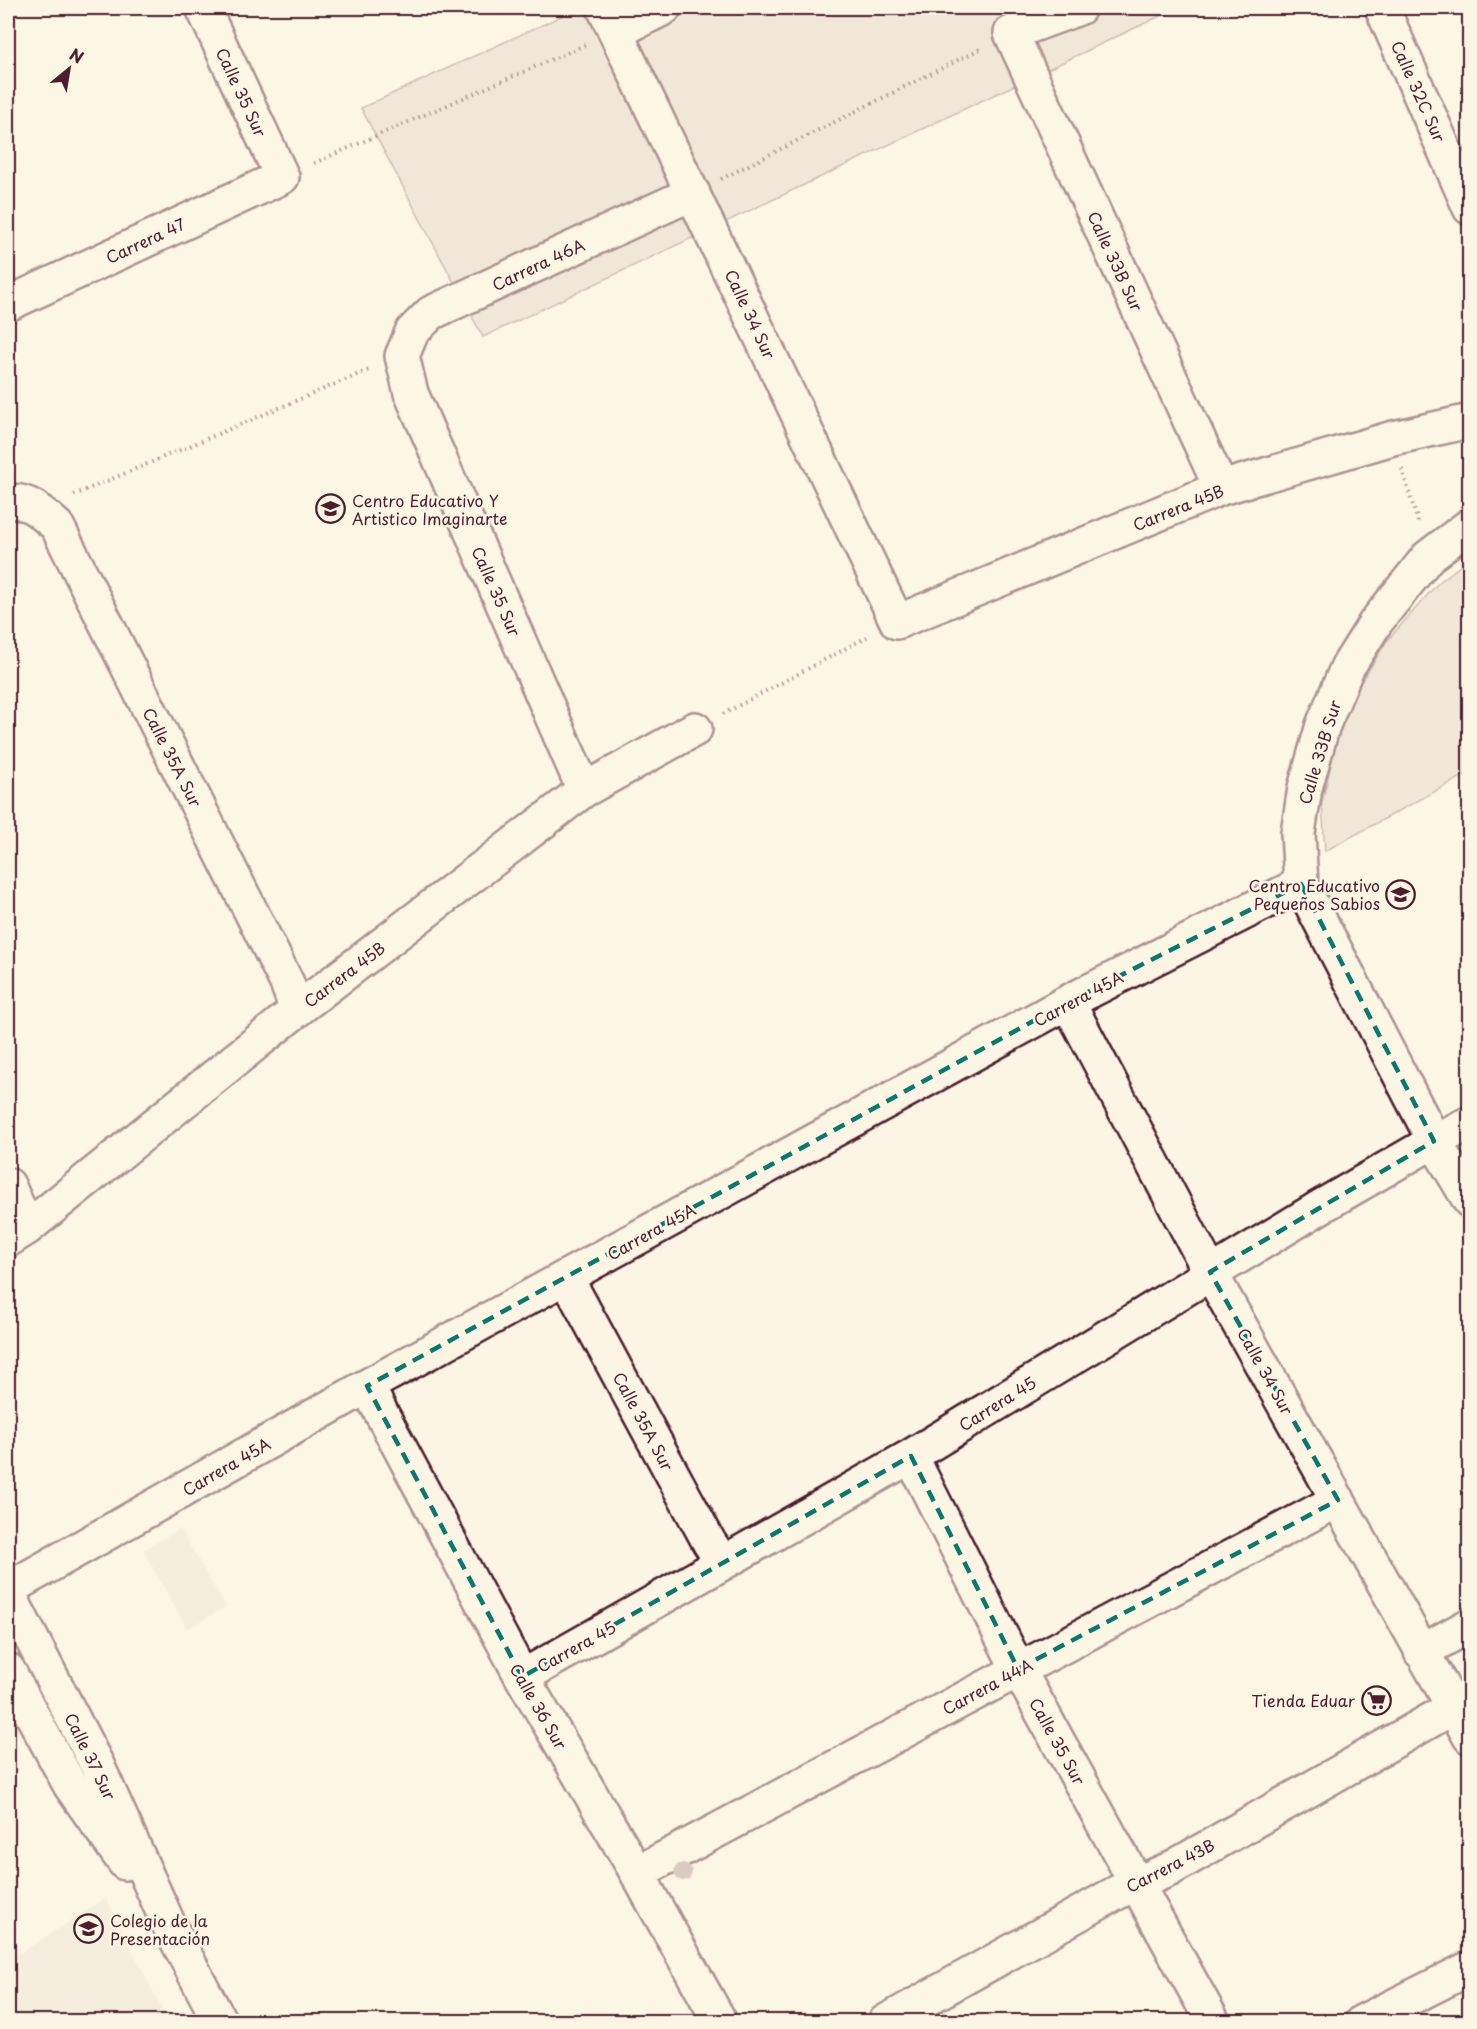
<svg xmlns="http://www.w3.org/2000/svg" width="1477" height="2029" viewBox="0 0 1477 2029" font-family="'Playpen Sans',sans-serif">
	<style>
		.built { fill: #eee5d7 }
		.green { fill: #e2d5ca; stroke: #967a7a; stroke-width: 1.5 }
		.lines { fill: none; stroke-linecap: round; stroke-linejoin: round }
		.minor-casing { stroke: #4a1f2b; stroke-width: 38 }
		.tertiary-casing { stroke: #4a1f2b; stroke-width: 38 }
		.secondary-casing { stroke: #4a1f2b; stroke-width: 38 }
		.primary-casing { stroke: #4a1f2b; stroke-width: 38 }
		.path { stroke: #4a1f2b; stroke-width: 4; stroke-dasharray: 1.5 4.5; stroke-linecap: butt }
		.minor { stroke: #fcf5e5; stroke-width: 33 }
		.tertiary { stroke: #fcf5e5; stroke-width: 33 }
		.secondary { stroke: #fcf5e5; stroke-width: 33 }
		.primary { stroke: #fcf5e5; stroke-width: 33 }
		.tree { fill: #af9895 }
		.marked { fill: none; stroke: #0f766e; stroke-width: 4.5; stroke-dasharray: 12 8; stroke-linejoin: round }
		.labels { text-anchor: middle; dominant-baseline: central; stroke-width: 5; stroke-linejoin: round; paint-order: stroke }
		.street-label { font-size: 16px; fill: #4a1f2b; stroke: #fcf5e5 }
		.poi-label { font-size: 16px; fill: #4a1f2b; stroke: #fcf5e5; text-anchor: start }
	</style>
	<rect width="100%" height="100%" fill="#fcf5e5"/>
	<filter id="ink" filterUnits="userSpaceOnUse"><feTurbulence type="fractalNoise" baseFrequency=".0167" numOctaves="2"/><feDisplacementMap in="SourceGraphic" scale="12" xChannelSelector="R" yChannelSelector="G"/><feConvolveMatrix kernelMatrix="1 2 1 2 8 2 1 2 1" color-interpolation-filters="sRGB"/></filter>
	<g filter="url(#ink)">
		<!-- built -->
		<path class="built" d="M180 1529 226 1607 187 1629 143 1550Z
			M106 1898 168 2021H8V1961Z"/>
		<!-- green -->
		<path class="green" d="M579 8H1177L483 337 361 108Z
			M1469 559V773L1325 851 1322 803 1336 744 1353 695 1387 641 1438 583Z"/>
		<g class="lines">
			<defs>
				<path id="minor" d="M604 8 897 622 1221 488 1393 438 1470 421
					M1079 8 1011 33 1221 488
					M1382 8 1470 208
					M616 32 664 8
					M8 304 282 177 203 8
					M8 502C27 498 43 514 57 526L287 983 297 1010
					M584 790 411 393 402 356 412 332 431 313 693 193
					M1068 1002 1210 1272 1470 1737
					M8 1185 27 1228
					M8 1240 27 1228 297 1010 584 790 695 729
					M566 1277 709 1542 723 1563
					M367 1386 522 1677 637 1873 720 2022
					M911 1456 1018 1669 1213 2022
					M8 1589 367 1386 1068 1002 1301 884
					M1421 1652 1470 1625
					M522 1677 911 1456 1320 1207 1434 1141 1470 1123
					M637 1873 1338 1500
					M885 2022 1118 1892 1170 1869 1454 1707"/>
				<path id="tertiary" d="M1470 525 1428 557 1376 622 1347 668 1323 725 1305 788 1298 833 1301 884 1434 1141 1470 1201"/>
				<path id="secondary" d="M8 1593 98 1767 168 1923 220 2022
					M8 1670 70 1785 125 1863"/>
				<path id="primary" d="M1362 2022 1470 1968"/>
			</defs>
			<!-- minor casing -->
			<use href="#minor" class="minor-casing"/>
			<!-- tertiary casing -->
			<use href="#tertiary" class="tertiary-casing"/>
			<!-- secondary casing -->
			<use href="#secondary" class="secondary-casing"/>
			<!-- primary casing -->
			<use href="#primary" class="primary-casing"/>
			<!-- path -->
			<path class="path" d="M314 163 585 45
				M721 179 982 48
				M1402 469 1418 522
				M74 495 371 369
				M723 714 867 637"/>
			<!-- minor -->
			<use href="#minor" class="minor"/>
			<!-- tertiary -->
			<use href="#tertiary" class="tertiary"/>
			<!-- secondary -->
			<use href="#secondary" class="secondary"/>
			<!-- primary -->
			<use href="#primary" class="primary"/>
		</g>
		<!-- trees -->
		<circle class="tree" cx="683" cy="1872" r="9"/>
	</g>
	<!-- marked area -->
	<path d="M0 0H1477V2029H0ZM1301 884 1434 1141 1210 1272 1338 1500 1018 1669 911 1456 522 1677 367 1386 1068 1002Z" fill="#fcf5e5" fill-opacity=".55" fill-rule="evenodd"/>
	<path class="marked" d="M1301 884 1434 1141 1210 1272 1338 1500 1018 1669 911 1456 522 1677 367 1386 1068 1002Z"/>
	<!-- icons -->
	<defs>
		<symbol id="school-ring" viewBox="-11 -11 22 22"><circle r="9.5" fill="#fcf5e5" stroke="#4a1f2b" stroke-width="1.5"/><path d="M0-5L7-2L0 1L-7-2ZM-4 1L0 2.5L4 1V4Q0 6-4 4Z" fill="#4a1f2b"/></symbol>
		<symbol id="supermarket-ring" viewBox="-11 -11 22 22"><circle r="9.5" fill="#fcf5e5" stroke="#4a1f2b" stroke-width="1.5"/><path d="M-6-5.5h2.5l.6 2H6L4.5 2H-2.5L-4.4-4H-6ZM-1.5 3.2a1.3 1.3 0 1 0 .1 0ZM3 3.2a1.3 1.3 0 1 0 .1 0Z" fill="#4a1f2b"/></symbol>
	</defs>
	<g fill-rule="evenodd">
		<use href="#school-ring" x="314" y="492" width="33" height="33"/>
		<use href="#school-ring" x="1384" y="878" width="33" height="33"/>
		<use href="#supermarket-ring" x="1360" y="1684" width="33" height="33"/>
		<use href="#school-ring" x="72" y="1912" width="33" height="33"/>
	</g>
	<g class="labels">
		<!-- street labels -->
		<g class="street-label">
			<text transform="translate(1419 91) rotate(66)">Calle 32C Sur</text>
			<text transform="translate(242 92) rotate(65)">Calle 35 Sur</text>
			<text transform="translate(145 240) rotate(-25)">Carrera 47</text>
			<text transform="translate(1116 261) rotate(65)">Calle 33B Sur</text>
			<text transform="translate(538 264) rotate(-25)">Carrera 46A</text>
			<text transform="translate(751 314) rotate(65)">Calle 34 Sur</text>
			<text transform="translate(1178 507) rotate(-22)">Carrera 45B</text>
			<text transform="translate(497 591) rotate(66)">Calle 35 Sur</text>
			<text transform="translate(1319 752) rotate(-73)">Calle 33B Sur</text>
			<text transform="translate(173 757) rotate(63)">Calle 35A Sur</text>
			<text transform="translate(344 974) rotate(-37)">Carrera 45B</text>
			<text transform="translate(1078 998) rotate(-28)">Carrera 45A</text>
			<text transform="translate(651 1231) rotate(-29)">Carrera 45A</text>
			<text transform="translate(1266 1371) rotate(61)">Calle 34 Sur</text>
			<text transform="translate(997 1403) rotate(-32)">Carrera 45</text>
			<text transform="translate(644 1421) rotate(62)">Calle 35A Sur</text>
			<text transform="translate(226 1466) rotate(-30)">Carrera 45A</text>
			<text transform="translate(576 1646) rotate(-29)">Carrera 45</text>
			<text transform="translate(987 1686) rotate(-28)">Carrera 44A</text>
			<text transform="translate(539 1706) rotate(60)">Calle 36 Sur</text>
			<text transform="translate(1058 1741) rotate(61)">Calle 35 Sur</text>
			<text transform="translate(91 1756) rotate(64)">Calle 37 Sur</text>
			<text transform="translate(1170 1865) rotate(-27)">Carrera 43B</text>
		</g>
		<!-- poi labels -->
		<g class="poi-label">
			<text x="352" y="500">Centro Educativo Y<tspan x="352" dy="18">Artistico Imaginarte</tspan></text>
			<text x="1380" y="885" text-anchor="end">Centro Educativo<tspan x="1380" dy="18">Pequeños Sabios</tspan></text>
			<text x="1355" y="1700" text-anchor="end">Tienda Eduar</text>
			<text x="110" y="1920">Colegio de la<tspan x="110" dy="18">Presentación</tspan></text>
		</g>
	</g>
	<!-- margin -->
	<rect width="1477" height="2029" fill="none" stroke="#fcf5e5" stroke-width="30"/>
	<rect x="15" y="15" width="1447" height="1999" fill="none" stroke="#4a1f2b" stroke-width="2" filter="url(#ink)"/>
	<!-- north arrow -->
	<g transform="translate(69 69) rotate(30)" stroke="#fcf5e5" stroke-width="4.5" paint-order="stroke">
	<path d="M0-4.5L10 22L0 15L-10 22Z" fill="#4a1f2b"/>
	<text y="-9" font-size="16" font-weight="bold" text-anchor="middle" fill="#4a1f2b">N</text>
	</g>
</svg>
